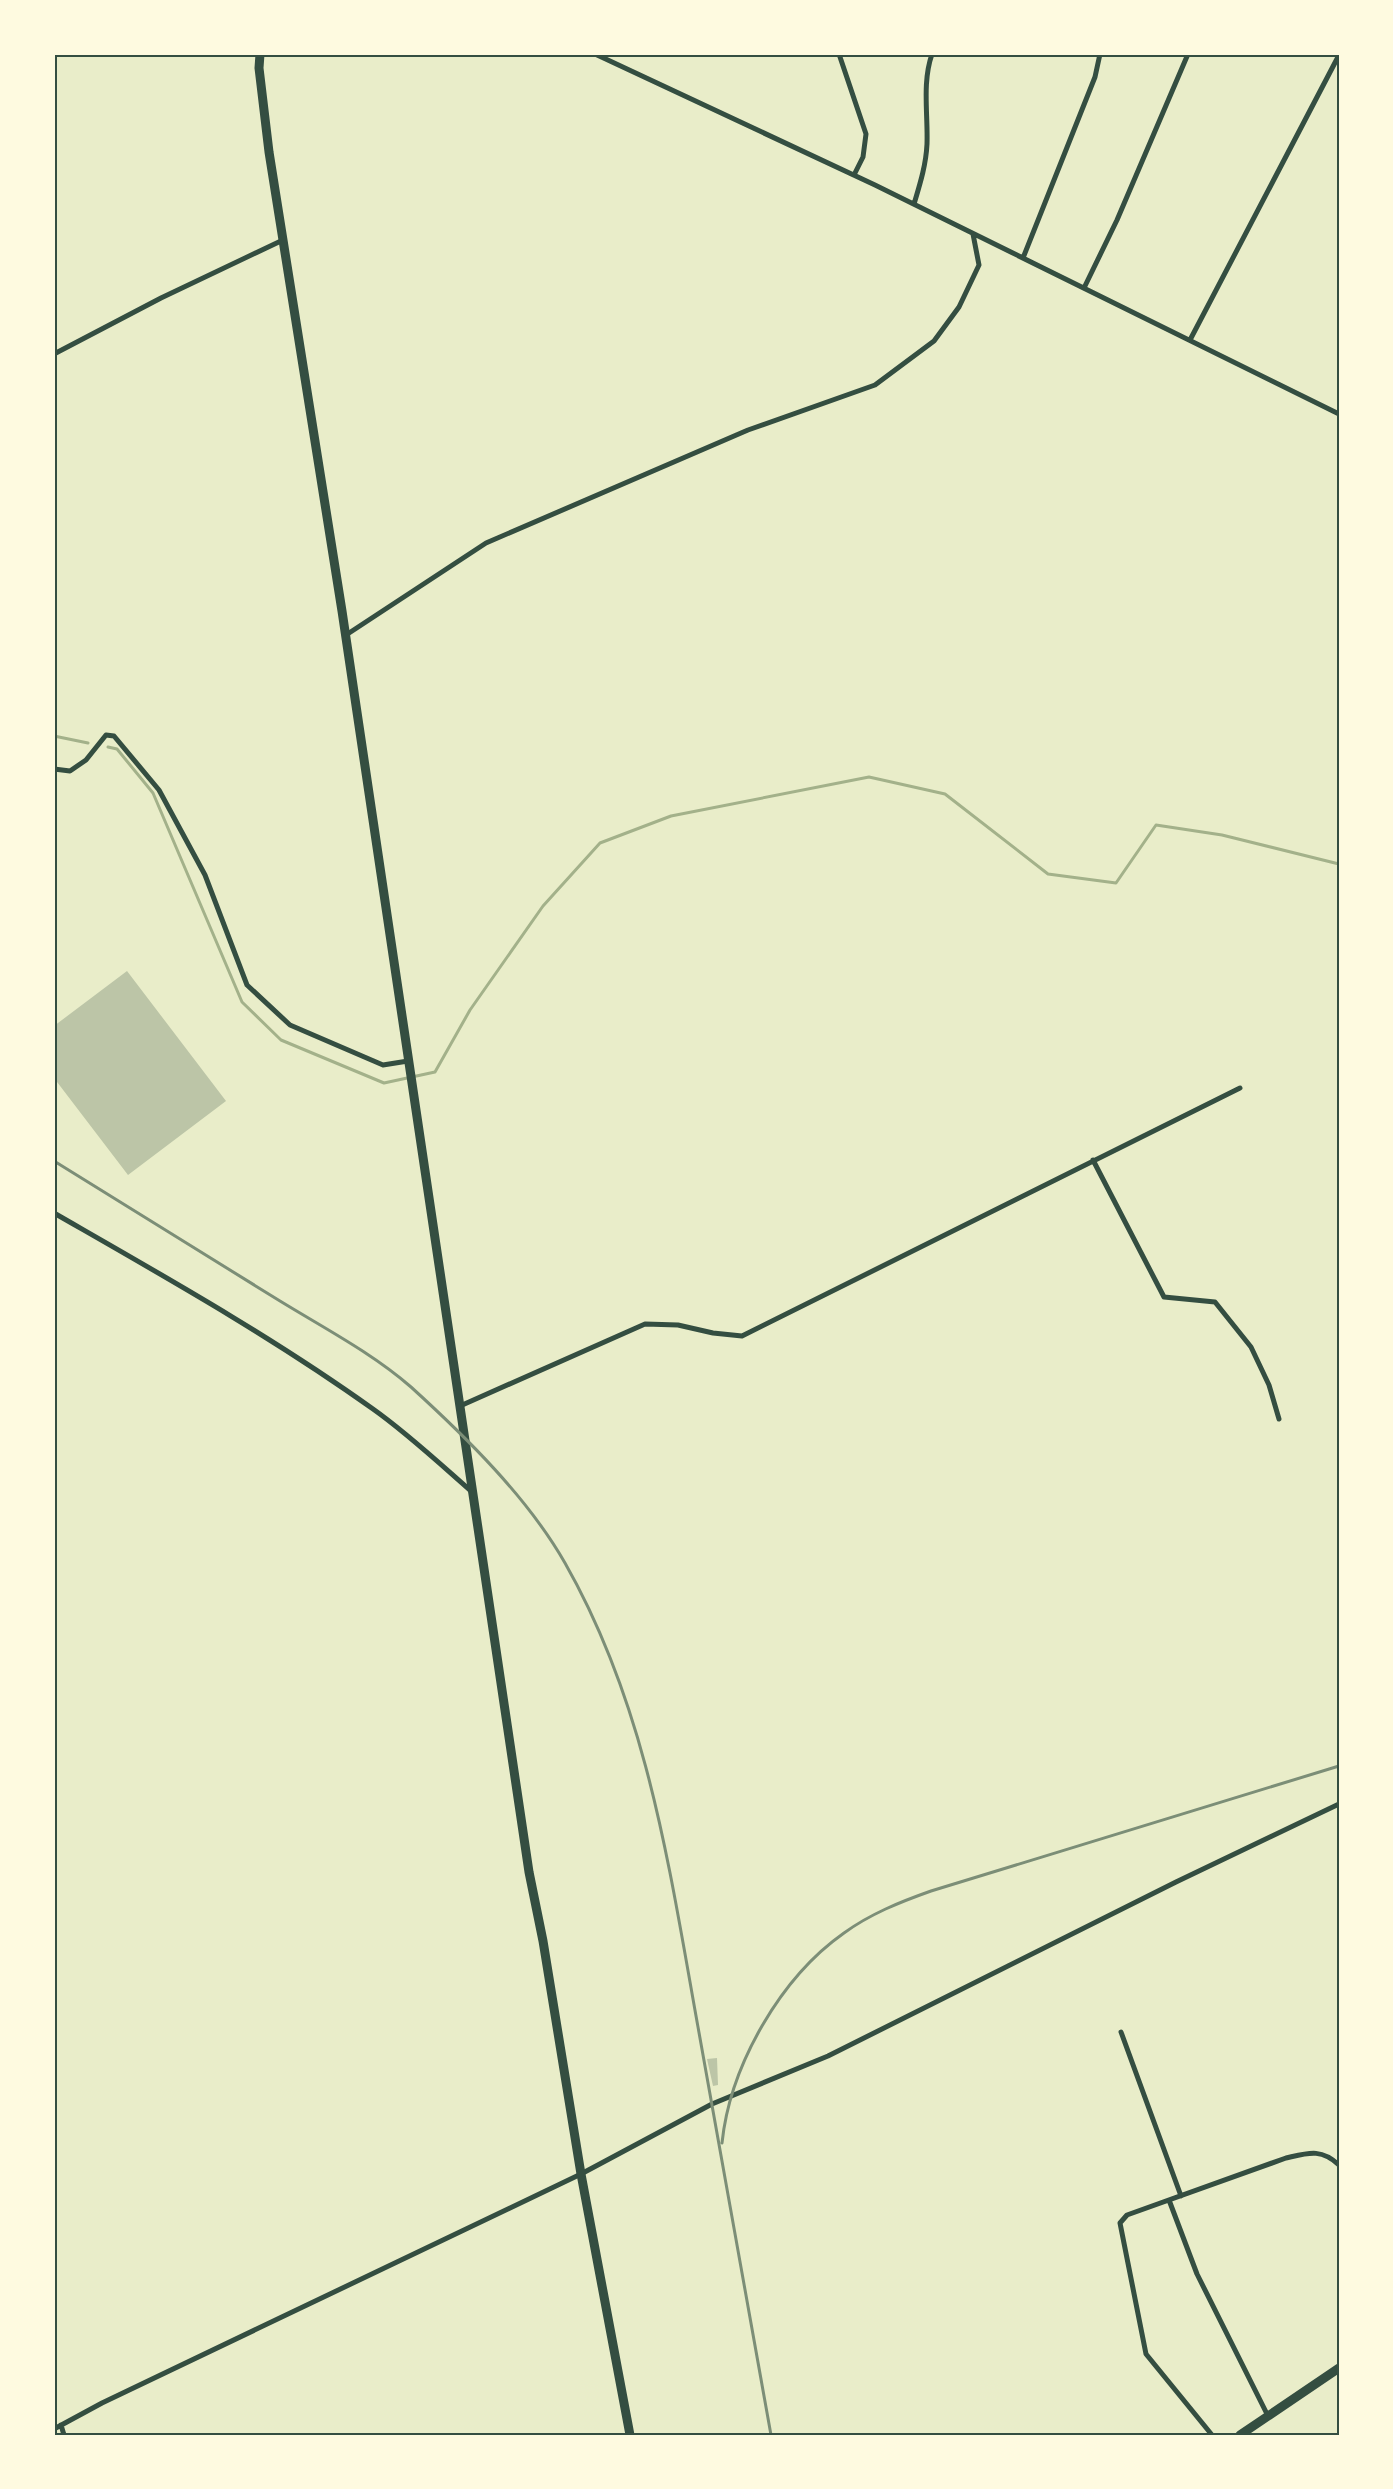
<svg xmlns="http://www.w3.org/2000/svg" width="1393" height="2489" viewBox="0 0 1393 2489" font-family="'Golos Text',sans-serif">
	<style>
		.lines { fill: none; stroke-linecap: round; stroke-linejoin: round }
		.stream { stroke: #a3b18a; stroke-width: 3 }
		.building { fill: #bcc5a7 }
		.minor { stroke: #344e41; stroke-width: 5 }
		.trunk { stroke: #344e41; stroke-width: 9 }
		.rail { stroke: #7c8e77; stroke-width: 3 }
		.neatline { fill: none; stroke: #344e41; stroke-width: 2 }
	</style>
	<rect width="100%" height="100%" fill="#e9edc9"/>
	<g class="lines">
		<!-- stream -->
		<path class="stream" d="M54 736 88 743
			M108 747 117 749 153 793 242 1002 281 1040 384 1083 435 1072 470 1010 543 906 600 843 671 816 869 777 945 794 1048 874 1116 883 1156 825 1222 835 1339 864"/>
	</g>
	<!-- building -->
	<path class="building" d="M127 971 226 1101 128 1175 54 1078V1026Z
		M717 2058 718 2085 713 2086 707 2059Z"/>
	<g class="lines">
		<!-- minor -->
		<path class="minor" d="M595 54 875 185 1339 414
			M839 54 866 134 863 157 854 175
			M914 204C920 184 926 165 927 144 928 113 922 83 932 54
			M1023 258 1095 77 1100 54
			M1084 288 1117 220 1188 54
			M1190 340 1339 55
			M54 354 161 298 283 240
			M346 635 486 543 748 430 875 385 934 341 959 307 979 265 973 234
			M54 769 70 771 86 760 106 735 114 736 159 790 205 875 247 985 290 1025 383 1065 408 1061
			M1093 1160 1164 1297 1215 1302 1251 1347 1269 1385 1279 1419
			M54 1213C162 1275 271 1336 373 1409 407 1433 439 1463 471 1491
			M460 1406 645 1324 678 1325 713 1333 742 1336 1240 1088
			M1121 2032 1181 2196
			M1169 2200 1197 2274 1268 2416
			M61 2425 64 2435
			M54 2429 102 2403 581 2174 712 2104 828 2056 1176 1882 1339 1804
			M1212 2435 1146 2354 1120 2223 1127 2215 1286 2158C1308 2153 1321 2148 1339 2165"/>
		<!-- trunk -->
		<path class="trunk" d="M260 54 259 68 269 152 342 611 529 1872 543 1941 581 2174 630 2435
			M1240 2435 1339 2368"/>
		<!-- rail -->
		<path class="rail" d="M54 1161C129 1208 205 1254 280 1301 324 1328 372 1353 411 1387 466 1437 528 1498 565 1563 647 1707 669 1866 698 2027 722 2163 747 2299 771 2435
			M722 2143C730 2066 780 1978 844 1933 870 1914 900 1902 931 1891L1339 1766"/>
	</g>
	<!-- border -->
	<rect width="1393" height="2489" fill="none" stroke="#fefae0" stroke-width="111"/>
	<rect x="56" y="56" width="1282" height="2378" class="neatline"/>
</svg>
